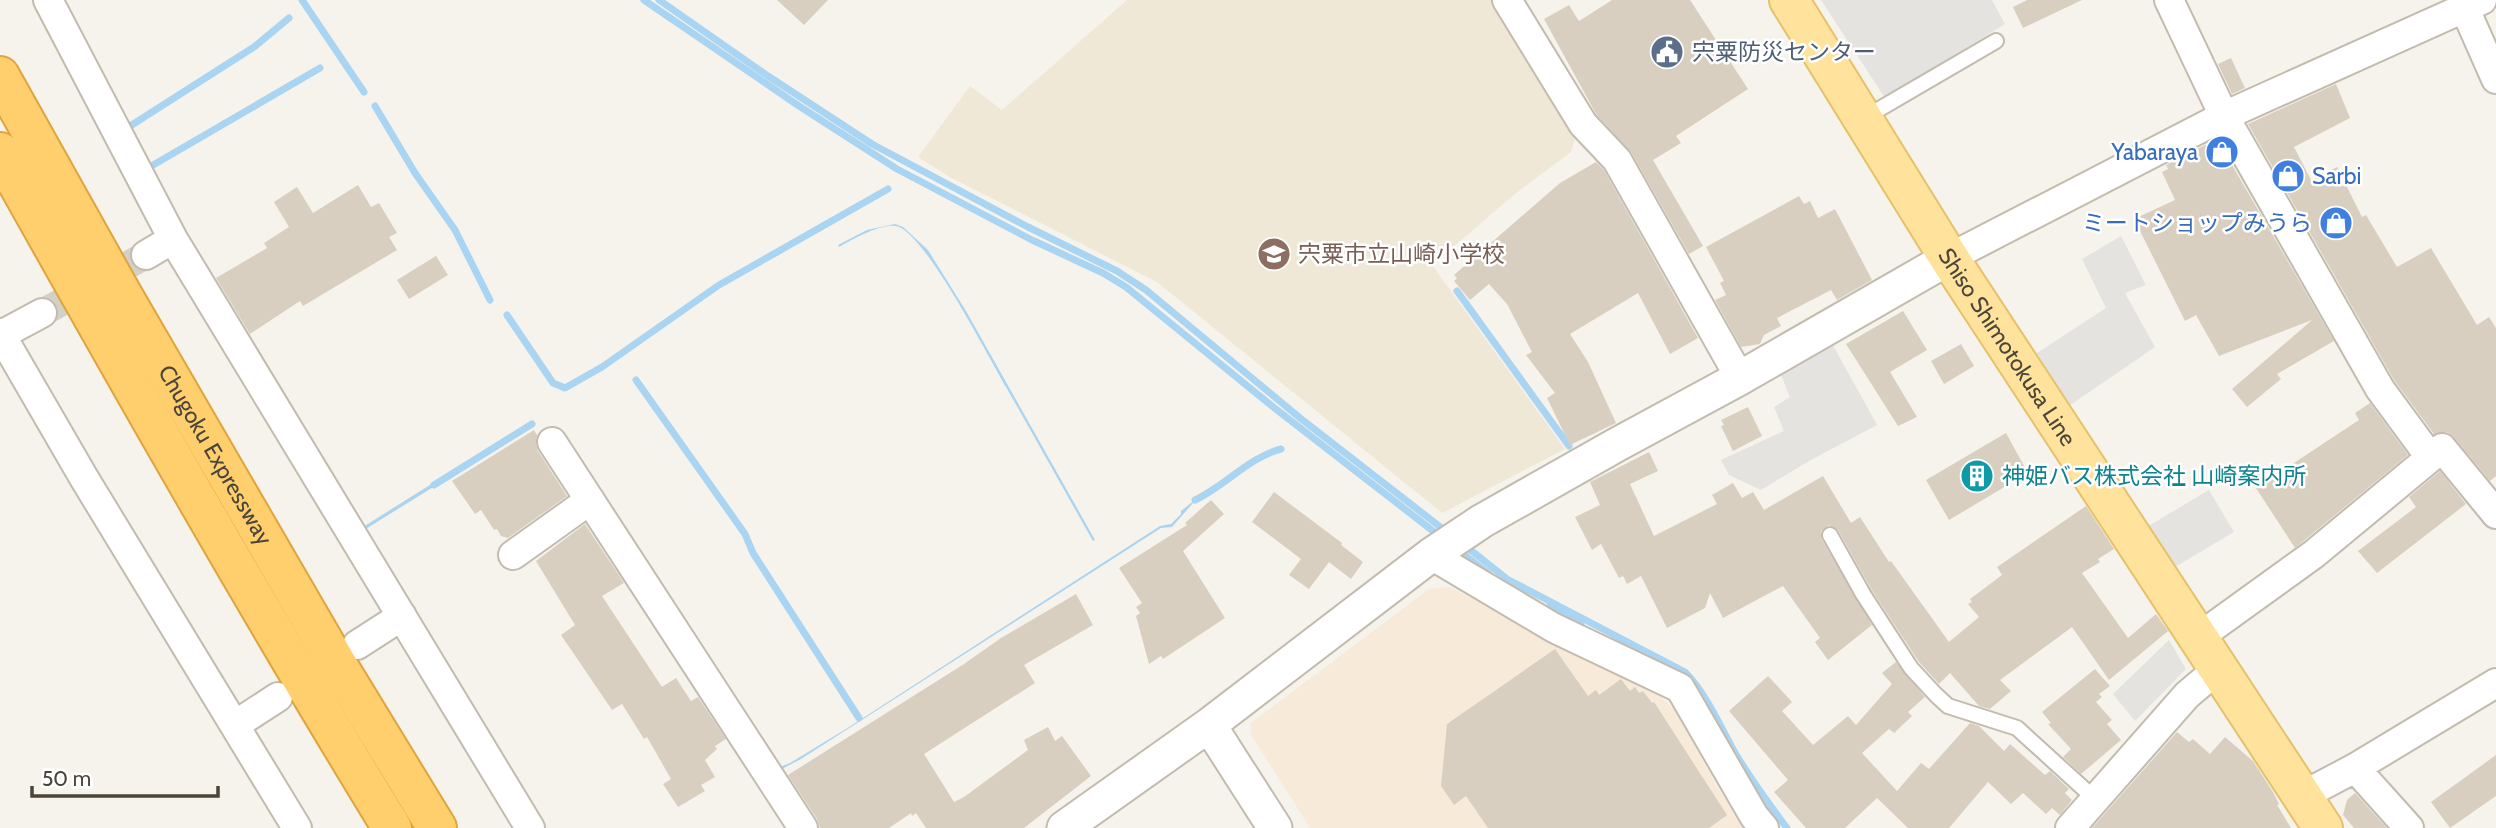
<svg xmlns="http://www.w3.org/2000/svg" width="2496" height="828" viewBox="0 0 2496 828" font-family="Cabin,'Noto Sans JP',sans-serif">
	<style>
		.commercial { fill: #f7ead8 }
		.education { fill: #efe8d6 }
		.parking { fill: #e5e3e0 }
		.water { fill: #a9d4f2 }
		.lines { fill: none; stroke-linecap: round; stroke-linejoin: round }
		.stream { stroke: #a9d4f2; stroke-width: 7 }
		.building { fill: #d8cfc1 }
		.minor-tunnel { stroke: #d4d0c8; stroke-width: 28; stroke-dasharray: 28 14; stroke-linecap: butt }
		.service-casing { stroke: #c2bbae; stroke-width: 18 }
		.minor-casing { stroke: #c2bbae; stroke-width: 32 }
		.tertiary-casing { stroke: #c2bbae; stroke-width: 37 }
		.primary-casing { stroke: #e6c16a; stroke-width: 42 }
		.motorway-casing { stroke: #e0a43c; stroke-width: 42 }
		.service { stroke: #fff; stroke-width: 14 }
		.minor { stroke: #fff; stroke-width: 28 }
		.tertiary { stroke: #fff; stroke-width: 33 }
		.primary { stroke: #ffe39c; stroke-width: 38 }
		.motorway { stroke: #ffcf6e; stroke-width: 38 }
		.labels { text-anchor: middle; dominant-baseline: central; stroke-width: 5; stroke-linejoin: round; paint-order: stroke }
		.service-label { font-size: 23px; fill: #4e5e75; stroke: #fff; text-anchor: start }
		.shop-label { font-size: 23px; fill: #366cbe; stroke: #fff; text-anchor: end }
		.education-label { font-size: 23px; fill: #785e54; stroke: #fff; text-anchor: start }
		.street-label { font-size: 23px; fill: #4b4439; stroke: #fff }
		.culture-label { font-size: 23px; fill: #0d838f; stroke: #fff; text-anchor: start }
	</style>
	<rect width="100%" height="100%" fill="#f6f3ec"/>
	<!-- commercial -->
	<path class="commercial" d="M1450 587 1653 691 1667 702 1676 712 1716 785 1743 828H1310L1250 733 1251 723 1429 589Z"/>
	<!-- education -->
	<path class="education" d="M1127 0H1493L1575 139 1571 152 1516 193 1432 265 1565 449 1442 513 1157 282 948 176 918 157 970 86 1002 110Z"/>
	<!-- parking -->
	<path class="parking" d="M1821 0H1992L2005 24 1885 98Z
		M2121 236 2146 285 2125 293 2155 347 2066 408 2034 355 2106 308 2082 259Z
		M1829 338 1877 425 1809 461 1761 490 1729 475 1721 460 1784 431 1774 407 1790 397 1777 365Z
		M2209 490 2234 532 2170 570 2145 528Z
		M2169 640 2186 669 2135 721 2113 694Z"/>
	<!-- water -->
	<path class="water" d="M895 224 903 227 928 250 966 311 1095 540 1093 541C1064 490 1035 438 1006 387 988 356 928 239 899 227 884 221 852 240 839 247L838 245 867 230Z
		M441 478 443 481 356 535 355 532Z
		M1201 495 1204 498 1194 502 1172 527 1161 528 801 759 780 770 775 769 790 763 846 729 1160 526 1171 524 1181 514V511Z"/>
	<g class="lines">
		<!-- stream -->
		<path class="stream" d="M302 0 364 92
			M644 0 799 106 897 169 1032 240 1103 273 1126 287 1272 406 1442 538
			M659 0 768 76 872 144 1028 227 1117 271 1146 290 1300 418 1448 533
			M375 106 415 173 455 230 490 300
			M127 128 254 47 289 18
			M148 168 320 68
			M1457 291 1569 446
			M507 315 553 383 565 388 602 367 719 285 888 189
			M636 380 745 534 753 553 859 718
			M434 485 532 424
			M1195 500C1225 486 1248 458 1281 449
			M1463 544 1507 579 1685 672C1707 695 1719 724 1734 751 1750 778 1768 803 1787 828
			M1457 549 1489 574
			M1548 608 1581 625"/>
	</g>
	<!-- building -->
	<path class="building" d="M777 0H828L804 25Z
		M1612 0H1690L1748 89 1676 136 1681 143 1653 160 1703 246 1689 254 1631 152 1596 114 1544 19 1569 5 1579 21Z
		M2027 0H2082L2023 28 2013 7Z
		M2231 58 2245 88 2232 94 2218 64Z
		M2336 84 2350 118 2294 147 2311 180 2337 167 2362 217 2366 215 2397 267 2431 248 2477 325 2489 317 2496 328V476L2490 481 2454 437 2447 432 2434 434 2394 380 2248 124Z
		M2217 139 2334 341 2277 374 2281 379 2247 407 2232 389 2312 320 2219 356 2196 315 2185 321 2134 219 2175 200 2162 172 2168 169 2166 165Z
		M1596 162 1604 170 1698 338 1670 354 1638 293 1570 334 1588 362 1616 423 1570 445 1547 398 1555 393 1526 355 1532 352 1507 304 1489 284 1470 300 1454 281 1457 278 1454 275 1560 183Z
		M358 185 371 207 379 203 397 233 389 237 397 250 303 306 300 301 250 334 216 278 267 248 264 243 289 227 274 202 297 187 313 213Z
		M1799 196 1804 204 1810 201 1818 218 1835 209 1872 280 1837 300 1831 290 1777 318 1781 326 1764 335 1760 344 1741 347 1715 300 1726 295 1720 283 1724 281 1706 247Z
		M436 256 448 275 409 299 397 280Z
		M1903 311 1927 350 1890 372 1917 417 1898 426 1846 344Z
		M1961 344 1974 366 1944 384 1931 361Z
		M2370 403 2408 455 2295 548 2256 488 2359 420 2355 413Z
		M1748 407 1762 436 1733 451 1721 426 1724 425 1721 420Z
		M534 430 537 435 536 444 538 451 567 496 508 538 501 536 497 529 494 530 481 510 475 514 452 481Z
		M2006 433 2028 473 1949 520 1926 480Z
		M1649 452 1658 471 1630 484 1654 536 1717 504 1712 495 1733 483 1742 498 1753 492 1764 510 1823 476 1851 523 1860 517 1889 562 1891 561 1949 642 1979 617 1968 604 1972 602 1970 599 2002 575 1997 567 2086 506 2114 549 2098 559 2100 562 2082 573 2128 638 2156 614 2168 631 2109 680 2072 627 2000 680 2011 691 1990 709 1979 706 1950 673 1939 684 1919 662 1871 589 1838 530 1829 525 1821 531 1822 540 1872 625 1828 660 1815 642 1820 638 1783 586 1723 618 1710 593 1705 608 1667 628 1641 576 1627 584 1623 576 1619 578 1601 544 1592 550 1575 517 1600 505 1590 482Z
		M2440 471 2466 504 2377 573 2358 551 2416 507 2409 497Z
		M1274 492 1342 543 1341 545 1363 562 1351 579 1329 562 1309 589 1289 575 1301 559 1252 522Z
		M1211 500 1224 514 1183 551 1225 618 1163 659 1161 656 1149 664 1136 616 1140 613 1136 607 1142 603 1119 568 1187 525 1185 523Z
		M585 524 624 583 602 596 662 687 676 678 691 701 698 697 726 739 715 746 717 749 705 760 715 777 701 785 705 791 678 807 663 784 671 779 647 737 644 739 622 704 612 710 561 635 575 625 536 561Z
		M1076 594 1093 625 1024 665 1035 683 924 754 954 802 964 797 1028 750 1024 740 1048 727 1055 741 1062 736 1091 776 1024 828H926L916 813 912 816 911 813 889 828H820L817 819 788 775 964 664 1001 638Z
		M1555 649 1588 696 1596 690 1599 695 1621 679 1630 691 1635 687 1639 693 1643 691 1652 703 1654 702 1727 815 1709 828H1488L1466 796 1454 805 1441 786 1447 724Z
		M1896 662 1925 697 1908 712 1912 716 1894 733 1889 729 1862 753 1897 791 1921 763 1929 769 1970 723 1979 726 2004 751 2010 744 2045 775 2050 771 2069 789 2065 793 2072 800 2060 815 2052 808 2046 814 2023 793 2011 804 1988 782 1949 828H1908L1877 798 1845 828H1806L1774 792 1788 780 1729 711 1768 676 1792 702 1782 711 1813 745 1848 716 1856 725 1892 684 1882 673Z
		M2095 669 2110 686 2099 694 2102 697 2096 702 2112 720 2107 724 2121 740 2081 774 2063 757 2071 749 2048 724 2051 723 2042 712Z
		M2177 732 2189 742 2193 739 2210 754 2225 737 2253 761 2273 792 2279 804 2277 805 2291 828H2092Z
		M2496 755V796L2450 828 2431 802Z
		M2355 793 2387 828H2354L2343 815 2347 800Z"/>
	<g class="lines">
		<!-- minor-tunnel -->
		<path class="minor-tunnel" d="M42 313 146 255"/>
		<defs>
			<path id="service" d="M1864 118 1996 41
				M1830 535 1863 594 1911 668 1936 695 1948 706 2017 728 2095 799"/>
			<path id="minor" d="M48 0 173 239 530 828
				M1507 0 1583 124 1617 160 1740 378
				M2169 0 2224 116 2380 389 2430 457
				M2465 9 2496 79
				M146 255 173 239
				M1949 258 2224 116 2482 0
				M0 333 84 478 297 828
				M1 335 42 313
				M552 442 803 828
				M513 555 590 500
				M1431 555 1554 628 1680 688 1754 816 1764 828
				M2199 637 2314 554 2442 448 2496 514
				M357 645 402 616
				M235 725 278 697
				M2355 768 2409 828
				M2302 796 2355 768 2496 683
				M2070 828 2187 695 2219 668"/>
			<path id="tertiary" d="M1209 725 1275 828
				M1064 828 1209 725 1431 555 1482 521 1618 444 1740 378 1949 258"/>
			<g id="primary">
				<path id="s1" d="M1789 0 1949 258 2323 828"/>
			</g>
			<g id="motorway">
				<path id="s2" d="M0 76 122 294 338 666 437 828"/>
				<path d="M0 152C127 379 256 606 392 828"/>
			</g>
		</defs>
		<!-- service casing -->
		<use href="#service" class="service-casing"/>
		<!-- minor casing -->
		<use href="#minor" class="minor-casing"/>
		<!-- tertiary casing -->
		<use href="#tertiary" class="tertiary-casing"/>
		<!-- primary casing -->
		<use href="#primary" class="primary-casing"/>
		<!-- motorway casing -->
		<use href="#motorway" class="motorway-casing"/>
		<!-- service -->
		<use href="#service" class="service"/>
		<!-- minor -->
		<use href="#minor" class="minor"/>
		<!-- tertiary -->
		<use href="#tertiary" class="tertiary"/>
		<!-- primary -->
		<use href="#primary" class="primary"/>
		<!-- motorway -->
		<use href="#motorway" class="motorway"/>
	</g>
	<!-- icons -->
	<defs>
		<symbol id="civic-disc" viewBox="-11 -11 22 22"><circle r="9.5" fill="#5c6f8a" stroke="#fff"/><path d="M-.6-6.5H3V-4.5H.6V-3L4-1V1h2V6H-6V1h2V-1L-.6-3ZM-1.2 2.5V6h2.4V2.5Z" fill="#fff"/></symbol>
		<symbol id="shop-disc" viewBox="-11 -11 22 22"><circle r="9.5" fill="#3f7fe0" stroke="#fff"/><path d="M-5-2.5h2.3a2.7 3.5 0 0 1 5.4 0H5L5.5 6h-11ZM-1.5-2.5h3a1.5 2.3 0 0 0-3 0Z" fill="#fff"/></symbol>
		<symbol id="school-disc" viewBox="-11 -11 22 22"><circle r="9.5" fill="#8d6e63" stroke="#fff"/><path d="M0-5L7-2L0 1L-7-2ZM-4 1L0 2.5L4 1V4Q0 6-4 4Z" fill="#fff"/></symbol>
		<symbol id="building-disc" viewBox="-11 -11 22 22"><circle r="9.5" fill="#0f9aa8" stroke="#fff"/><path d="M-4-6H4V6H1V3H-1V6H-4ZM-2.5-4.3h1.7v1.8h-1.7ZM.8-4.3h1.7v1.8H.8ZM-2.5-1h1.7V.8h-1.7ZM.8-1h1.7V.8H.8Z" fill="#fff"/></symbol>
	</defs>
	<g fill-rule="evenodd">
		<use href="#civic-disc" x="1648" y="33" width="38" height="38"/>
		<use href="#shop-disc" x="2203" y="133" width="38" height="38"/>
		<use href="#shop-disc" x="2269" y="157" width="38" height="38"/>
		<use href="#shop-disc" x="2317" y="204" width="38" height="38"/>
		<use href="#school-disc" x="1255" y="235" width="38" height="38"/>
		<use href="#building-disc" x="1958" y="457" width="38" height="38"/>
	</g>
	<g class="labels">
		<!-- service labels -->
		<g class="service-label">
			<text x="1692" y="52">宍粟防災センター</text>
		</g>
		<!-- shop labels -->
		<g class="shop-label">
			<text x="2198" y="152">Yabaraya</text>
			<text x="2312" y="176" text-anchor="start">Sarbi</text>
			<text x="2312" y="223">ミートショップみうら</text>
		</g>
		<!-- education labels -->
		<g class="education-label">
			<text x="1298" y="254">宍粟市立山崎小学校</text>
		</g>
		<!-- street labels -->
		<g class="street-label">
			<text stroke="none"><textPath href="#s1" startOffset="410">Shiso Shimotokusa Line</textPath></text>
			<text stroke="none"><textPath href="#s2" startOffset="436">Chugoku Expressway</textPath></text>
		</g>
		<!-- culture labels -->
		<g class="culture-label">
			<text x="2002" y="476">神姫バス株式会社 山崎案内所</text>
		</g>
	</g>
	<!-- scale -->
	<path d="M32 786v10h186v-10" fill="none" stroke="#4b4439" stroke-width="3.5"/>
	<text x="42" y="786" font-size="21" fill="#4b4439" stroke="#ffffff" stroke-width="5" paint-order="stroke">50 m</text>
</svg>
